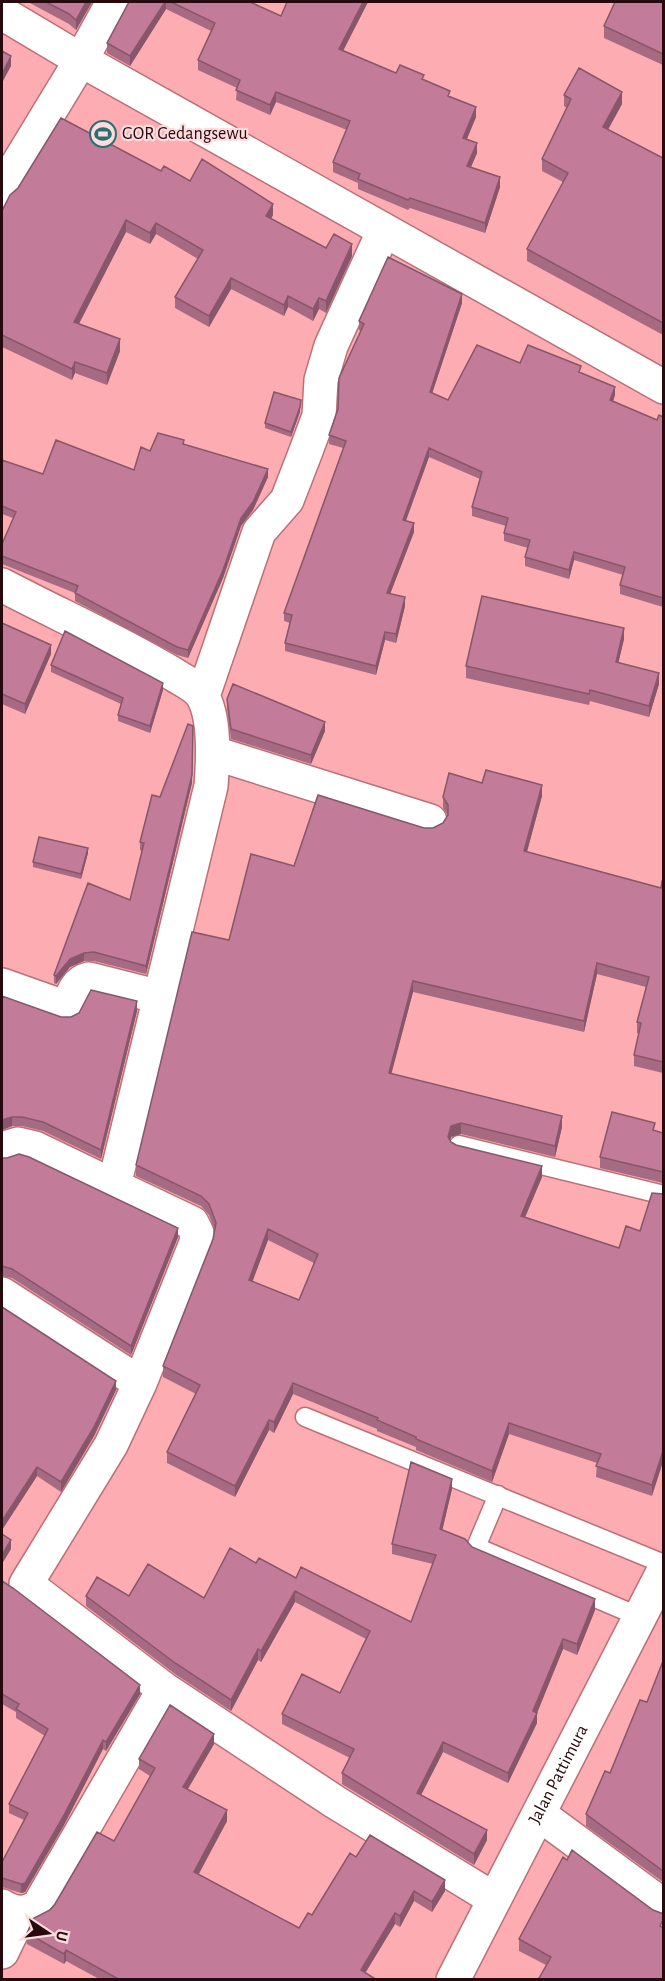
<svg xmlns="http://www.w3.org/2000/svg" width="665" height="1981" viewBox="0 0 665 1981" font-family="'Alegreya Sans',sans-serif">
	<style>
		.lines { fill: none; stroke-linecap: round; stroke-linejoin: round }
		.service-casing { stroke: #bb7077; stroke-width: 21 }
		.minor-casing { stroke: #bb7077; stroke-width: 36 }
		.trunk-casing { stroke: #bb7077; stroke-width: 36 }
		.service { stroke: #fff; stroke-width: 18 }
		.minor { stroke: #fff; stroke-width: 33 }
		.trunk { stroke: #fff; stroke-width: 33 }
		.wall { fill: #a76a83; fill-rule: evenodd }
		.shaded-wall { fill: #88566a }
		.building { fill: #c27b98; stroke: #88566a; stroke-width: 1.5; fill-rule: evenodd }
		.labels { text-anchor: middle; dominant-baseline: central; stroke-width: 4.5; stroke-linejoin: round; paint-order: stroke }
		.poi-label { font-size: 18px; fill: #260a0e; stroke: #fedcde; text-anchor: start }
		.street-label { font-size: 18px; fill: #260a0e; stroke: #fedcde }
	</style>
	<rect width="100%" height="100%" fill="#fdacb2"/>
	<g class="lines">
		<defs>
			<path id="service" d="M459 1145 664 1195
				M305 1417 664 1564
				M498 1495 476 1547 640 1617"/>
			<path id="minor" d="M2 13 81 60 664 387
				M2 190 81 60 113 2
				M2 585C59 615 118 641 173 674 182 680 196 686 202 695 216 718 213 761 211 786L114 1186 192 1223 197 1233 196 1243 140 1383 111 1445 26 1584 164 1689 335 1802 494 1899
				M203 696 259 532 287 500 306 451 319 416 321 380 331 346 384 230
				M214 753 430 821
				M2 985 67 1008C72 996 75 982 89 979L160 997
				M2 1149 18 1144 35 1148 114 1186
				M2 1294 140 1383
				M539 1814 664 1906
				M2 1906C15 1914 26 1915 39 1905L164 1689
				M2 1952 21 1913"/>
			<g id="trunk">
				<path id="s1" d="M453 1980 664 1570"/>
			</g>
		</defs>
		<!-- service casing -->
		<use href="#service" class="service-casing"/>
		<!-- minor casing -->
		<use href="#minor" class="minor-casing"/>
		<!-- trunk casing -->
		<use href="#trunk" class="trunk-casing"/>
		<!-- service -->
		<use href="#service" class="service"/>
		<!-- minor -->
		<use href="#minor" class="minor"/>
		<!-- trunk -->
		<use href="#trunk" class="trunk"/>
	</g>
	<!-- wall -->
	<path class="wall" d="M28 2H92L76 30 69 24Z
		M129 2H250L281 16 368 2 343 50 396 73 424 80 450 97 476 117 467 139 477 153 471 167 500 187 485 233 410 208 408 210 358 189V183L333 172V162L347 130 276 102 270 115 236 100 237 88 198 70V60L211 31 166 9 130 66 107 53V43Z
		M663 2V65L604 38V26Z
		M564 95 622 104 608 129 663 158V335L527 261V249L563 182 542 171V159L567 108 564 106Z
		M161 171 190 181 273 215 271 219 326 248 352 256 326 313 319 309 313 321 288 307 284 316 231 289 209 327 175 308V297L198 259 156 234 150 244 126 232 79 324 120 351 107 385 75 373 72 380 2 347V211Z
		M462 303 432 393 448 400 520 363 581 373 615 395 613 402 657 420 663 417V607L620 594V585L623 575 574 560 569 579 525 566V557L528 548 504 541V533L506 526 472 516V507L480 479 429 457 406 521 414 532 390 594 405 606 396 643 385 640 376 675 285 651V643L290 623 284 621V613L343 448 329 444V435L361 331 359 330V321Z
		M301 400 300 412 291 437 265 428V423Z
		M184 444 268 477 253 510 241 526 223 578 188 658 177 655 75 601V593L2 564V544L13 518 2 514V460L43 474 134 470 150 451Z
		M2 623 51 654 25 714 2 704Z
		M624 639 618 663 659 684 649 717 590 701 589 705 466 678V666Z
		M51 665 163 690 150 733 118 721V715L121 704 51 672Z
		M227 699 325 731 311 764 231 739 227 708Z
		M192 783 146 974 94 961H84L70 967 56 984 54 983V975L130 900 142 851 140 850V842L160 797Z
		M482 783 542 796 527 852 661 888 663 881V1073L634 1066V1055L639 1034 637 1033V1022L646 987 597 974 584 1032 413 992 391 1073 562 1127 555 1157 461 1134 451 1137 450 1141 451 1142 456 1145 542 1177 525 1217 619 1248 640 1231 652 1193V1496L596 1477 597 1463 509 1434 492 1482 416 1450V1447L377 1431V1429L293 1394 274 1433 269 1430 235 1497 167 1463V1452L196 1394 163 1377V1366L213 1239 215 1231 209 1215 201 1206 136 1176V1165L229 940 294 866 424 828H433L443 823 448 816 443 808V797ZM268 1240 314 1263 299 1300 252 1281Z
		M88 853 81 879 33 867V862Z
		M137 1011 101 1159 43 1131 22 1126H12L2 1130 61 1017H71Z
		M655 1131 663 1133V1183L600 1168V1157Z
		M2 1158 178 1237 131 1355 12 1278 2 1276Z
		M2 1307 116 1390 94 1436 61 1492 37 1476 2 1530Z
		M452 1489 442 1530 472 1547 595 1610 577 1655 563 1649 537 1713V1723L508 1783 443 1752 421 1795 487 1840 474 1865 342 1784V1773L350 1758 282 1724V1714L340 1693 366 1639 295 1602 261 1662 258 1660 231 1711 175 1674 86 1606V1596L204 1598 256 1563 411 1622 433 1564 392 1554V1544Z
		M2 1581 140 1694 106 1751 103 1749 64 1825 25 1892 21 1893 2 1887V1861V1862L24 1820 9 1813V1804L45 1736 16 1718V1712L2 1704Z
		M663 1661V1882L586 1826V1814L610 1773 647 1702Z
		M214 1744 188 1789 227 1821 199 1874 299 1928 312 1915 356 1857 445 1891 432 1912 414 1901 400 1927 395 1924 365 1973 377 1980H101L66 1961 64 1964 27 1944V1933L114 1841 150 1776 139 1769V1759Z
		M653 1910 661 1913 546 1965 519 1951V1939Z"/>
	<!-- shaded-wall -->
	<path class="shaded-wall" d="M86 2H92L76 30V20Z
		M165 2H166V9L130 66V56Z
		M363 2H368L339 59V49Z
		M11 56V66L2 83V74Z
		M276 92V102L270 115V105Z
		M622 92V104L603 139V127Z
		M476 107V117L463 148V138Z
		M477 143V153L467 176V166Z
		M500 177V187L485 233V223Z
		M273 204V215L266 227V216Z
		M126 220V232L74 333V322Z
		M156 223V234L150 244V233Z
		M352 244V256L326 313V301Z
		M231 278V289L209 327V316Z
		M462 294V303L430 400V392Z
		M288 296V307L284 316V305Z
		M319 298V309L313 321V309Z
		M120 339V351L107 385V373Z
		M75 362V373L72 380V369Z
		M615 387V395L610 409V400Z
		M300 407V412L291 437V432Z
		M429 448V457L403 528V520Z
		M268 469V477L253 510 241 526 223 578 188 658V650L241 518Z
		M414 523V532L387 602V593Z
		M574 552V560L569 579V570Z
		M405 597V606L396 643V634Z
		M624 628V639L616 673V662Z
		M385 632V640L376 675V666Z
		M51 645V654L25 714V704Z
		M659 673V684L649 717V706Z
		M163 683V690L150 733V726Z
		M325 722V731L311 764V755Z
		M193 726 192 783 146 974V966Z
		M542 785V796L524 862V851Z
		M88 848V853L81 879V874Z
		M84 953V961L70 967 56 984V976L70 959Z
		M597 963V974L584 1032V1021Z
		M413 981V992L389 1083V1073Z
		M137 1001V1011L101 1159V1150Z
		M562 1116V1127L555 1157V1146Z
		M12 1117V1126L2 1130V1120Z
		M461 1123V1134L451 1137 448 1148V1137L451 1126Z
		M542 1166V1177L521 1227V1216Z
		M178 1228V1237L131 1355V1346Z
		M268 1229V1240L249 1291V1280Z
		M116 1381V1390L94 1436 61 1492V1482Z
		M293 1383V1394L274 1433V1422Z
		M269 1420V1430L235 1497V1486Z
		M509 1423V1434L492 1482V1471Z
		M663 1451V1462L652 1496V1485Z
		M37 1467V1476L2 1530V1521Z
		M452 1479V1489L440 1540V1529Z
		M11 1540V1549L2 1564V1555Z
		M295 1591V1602L261 1662V1651Z
		M595 1599V1610L577 1655V1644Z
		M563 1639V1649L537 1713V1723L508 1783V1773Z
		M258 1649V1660L231 1711V1700Z
		M140 1685V1694L106 1751V1742Z
		M214 1734V1744L183 1797V1787Z
		M103 1740V1749L64 1825 25 1892 21 1893V1884Z
		M443 1742V1752L417 1803V1793Z
		M227 1810V1821L194 1882V1872Z
		M487 1830V1840L474 1865V1854Z
		M445 1880V1891L432 1912V1902Z
		M414 1891V1901L400 1927V1916Z
		M395 1913V1924L361 1980V1970Z
		M66 1950V1961L64 1964V1954Z"/>
	<!-- building -->
	<path class="building" d="M46 2H86L76 20 69 14Z
		M129 2H165L130 56 107 43Z
		M171 2H250L281 16 287 2H363L339 49 396 73 400 65 424 75 422 79 450 91 448 96 476 107 463 138 477 143 467 166 500 177 485 223 410 198 408 200 358 179 360 174 333 162 350 121 276 92 270 105 236 90 240 80 198 60 215 23Z
		M615 2H663V54L604 26Z
		M2 51 11 56 2 74Z
		M579 68 622 92 603 127 663 158V323L527 249 568 173 542 159 571 99 564 95Z
		M61 118 161 171 164 166 190 181 202 159 273 204 266 216 326 248 334 234 352 244 326 301 319 298 313 309 288 296 284 305 231 278 209 316 175 297 203 250 156 223 150 233 126 220 74 322 120 339 107 373 75 362 72 369 2 335V211L10 195 18 188Z
		M388 257 462 294 430 392 448 400 477 345 520 363 528 345 581 366 579 372 615 387 610 400 657 420 659 415 663 417V598L620 585 625 567 574 552 569 570 525 557 530 540 504 533 508 518 472 507 482 472 429 448 403 520 414 523 387 593 405 597 396 634 385 632 376 666 285 643 292 615 284 613 346 441 329 435 338 409 339 378 364 324 359 321Z
		M274 392 301 400 300 407 291 432 265 423Z
		M158 433 184 440 183 444 268 469 253 502 241 518 223 570 188 650 177 647 75 593 78 586 2 556V544L16 512 2 506V460L43 474 56 440 134 470 141 447 150 451Z
		M482 596 624 628 616 662 659 673 649 706 590 690 589 694 466 666Z
		M2 623 51 645 25 704 2 694Z
		M65 631 163 683 150 726 118 715 123 698 51 665Z
		M233 684 325 722 311 755 231 729 227 699Z
		M188 724 193 726 192 775 146 966 94 952 84 953 70 959 56 976 54 975 88 883 130 900 144 843 140 842 152 795 160 797Z
		M486 770 542 785 524 851 661 888 662 881H663V1062L634 1055 641 1023 637 1022 649 977 597 963 584 1021 413 981 389 1073 562 1116 555 1146 461 1123 451 1126 448 1137 451 1142 456 1145 542 1166 521 1216 619 1248 626 1226 640 1231 652 1193 663 1194V1451L652 1485 596 1466 601 1454 509 1423 492 1471 416 1439V1437L377 1420 378 1418 293 1383 274 1422 269 1420 235 1486 167 1452 200 1385 163 1366 213 1239 216 1223 209 1204 201 1196 136 1165 192 932 229 940 251 854 294 866 318 795 424 828H433L443 823 448 815V805L443 797 449 773 482 783ZM268 1229 318 1254 299 1300 249 1280Z
		M39 837 88 848 81 874 33 862Z
		M91 990 137 1001 101 1150 43 1122 22 1117H12L2 1120V996L61 1017H71L79 1013Z
		M612 1112 655 1123 653 1130 663 1133V1172L600 1157Z
		M19 1154 29 1157 178 1228 131 1346 12 1269 2 1266V1158H7Z
		M2 1307 116 1381 94 1427 61 1482 37 1467 2 1521Z
		M411 1462 452 1479 440 1529 465 1539 472 1547 595 1599 577 1644 563 1639 533 1711 537 1713 508 1773 443 1742 417 1793 487 1830 474 1854 342 1773 354 1749 282 1714 302 1674 340 1693 370 1631 295 1591 261 1651 258 1649 231 1700 175 1663 86 1596 97 1577 129 1596 148 1564 204 1598 230 1548 256 1563 259 1558 296 1578 301 1567 411 1622 436 1555 392 1544Z
		M2 1534 11 1540 2 1555Z
		M2 1581 13 1588 140 1685 106 1742 103 1740 64 1815 25 1883 21 1884 2 1878V1861V1862L28 1813 9 1804 48 1729 16 1709 19 1704 2 1694Z
		M663 1661V1871L586 1814 605 1771 610 1773 640 1700 647 1702Z
		M170 1705 214 1734 183 1787 227 1810 194 1872 299 1928 308 1913 312 1915 350 1853 356 1857 370 1835 445 1880 432 1902 414 1891 400 1916 395 1913 361 1970 377 1980H120L66 1950 64 1954 27 1933 34 1918 50 1910 55 1904 97 1832 114 1841 155 1768 139 1759Z
		M572 1850 653 1910 661 1913H663V1920L660 1926 663 1928V1980H538L551 1957 519 1939 563 1857 567 1860Z"/>
	<!-- icons -->
	<defs>
		<symbol id="stadium-ring" viewBox="-11 -11 22 22"><circle r="9.5" fill="#fedcde" stroke="#267070" stroke-width="1.5"/><path d="M0-5a6.5 5 0 1 0 0 10a6.5 5 0 1 0 0-10ZM-3.5-1.8h7v3.6h-7Z" fill="#267070"/></symbol>
	</defs>
	<g fill-rule="evenodd">
		<use href="#stadium-ring" x="88" y="119" width="30" height="30"/>
	</g>
	<g class="labels">
		<!-- poi labels -->
		<g class="poi-label">
			<text x="122" y="134">GOR Gedangsewu</text>
		</g>
		<!-- street labels -->
		<g class="street-label">
			<text stroke="none"><textPath href="#s1" startOffset="231">Jalan Pattimura</textPath></text>
		</g>
	</g>
	<!-- border -->
	<rect width="665" height="1981" fill="none" stroke="#260a0e" stroke-width="6"/>
	<!-- north arrow -->
	<g transform="translate(48 1933) rotate(103)" stroke="#fedcde" stroke-width="4.5" paint-order="stroke">
	<path d="M0-4.5L10 22L0 15L-10 22Z" fill="#260a0e"/>
	<text y="-9" font-size="16" font-weight="bold" text-anchor="middle" fill="#260a0e">U</text>
	</g>
</svg>
